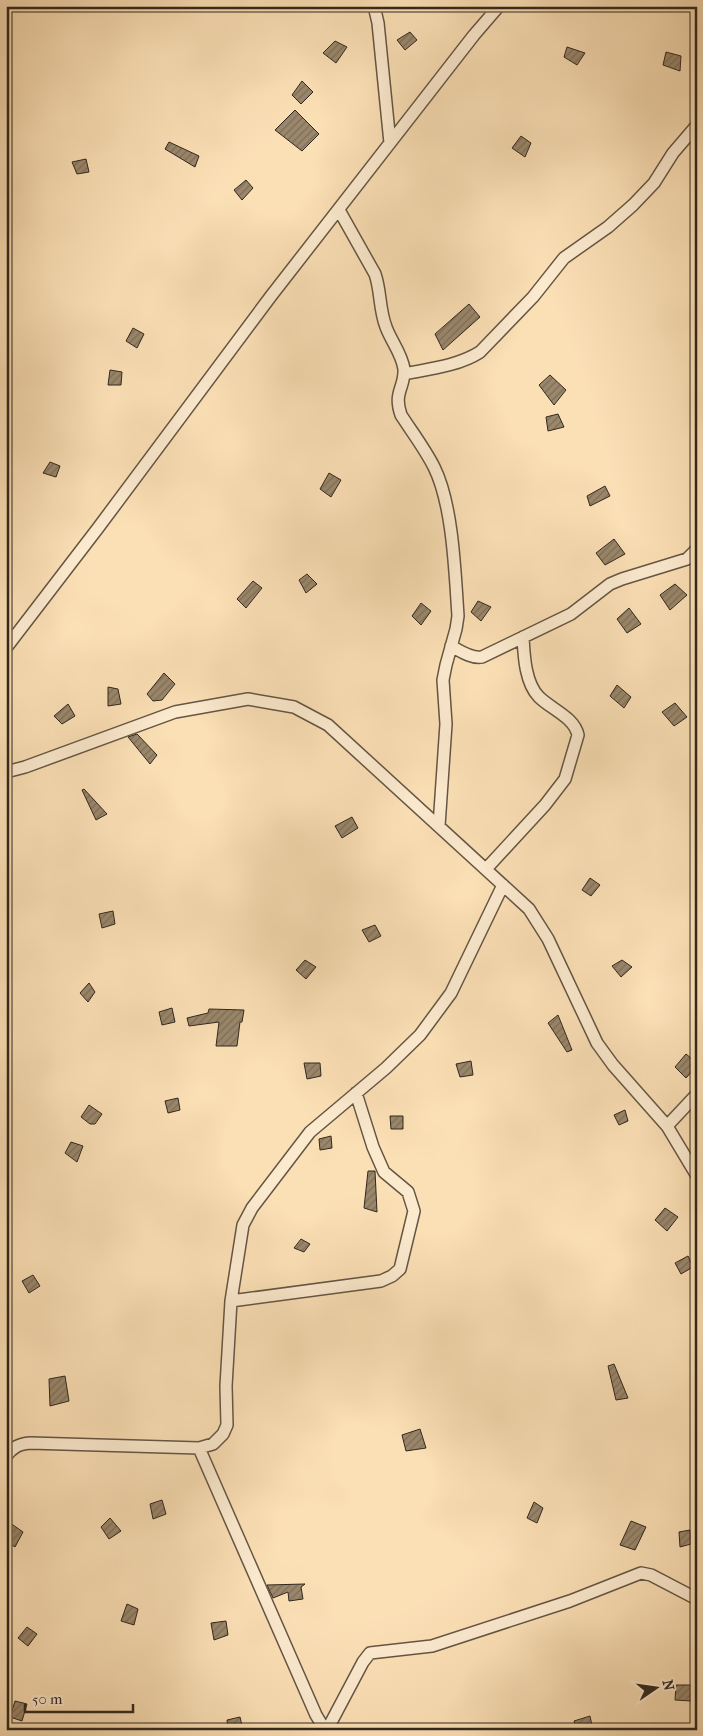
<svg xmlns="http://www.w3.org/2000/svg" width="703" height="1736" viewBox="0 0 703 1736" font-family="'IM FELL French Canon',serif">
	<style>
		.building { fill: url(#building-hatch); stroke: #31281d }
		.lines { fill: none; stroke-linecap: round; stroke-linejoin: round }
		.street-casing { stroke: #645643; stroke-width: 14 }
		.street { stroke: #fceacf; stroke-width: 11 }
	</style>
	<defs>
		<pattern id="building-hatch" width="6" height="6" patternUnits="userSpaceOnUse" patternTransform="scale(1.25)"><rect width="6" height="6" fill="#9a876c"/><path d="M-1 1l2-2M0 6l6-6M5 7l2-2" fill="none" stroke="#7e6e58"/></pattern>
	</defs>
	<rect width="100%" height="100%" fill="#fbdfb5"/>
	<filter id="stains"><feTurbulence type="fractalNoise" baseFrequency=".004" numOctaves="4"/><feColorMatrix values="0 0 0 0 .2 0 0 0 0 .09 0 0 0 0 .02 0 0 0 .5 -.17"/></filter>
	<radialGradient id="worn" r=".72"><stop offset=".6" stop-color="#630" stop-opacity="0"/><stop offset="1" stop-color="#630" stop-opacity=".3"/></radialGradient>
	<!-- building -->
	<path class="building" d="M410 32 417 40 405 50 397 40Z
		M335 41 347 47 336 63 323 53Z
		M567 47 585 53 577 65 564 57Z
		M666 52 681 56 680 71 663 65Z
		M302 81 313 92 301 104 292 95Z
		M295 110 319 134 302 151 275 130Z
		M521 136 531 143 525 157 512 148Z
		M169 142 199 156 195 167 165 149Z
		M86 159 89 172 77 174 72 162Z
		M246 180 253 188 242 200 234 190Z
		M469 304 480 317 443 350 435 334Z
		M133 328 144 334 137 348 126 341Z
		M110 370 122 372 121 385H108Z
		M550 375 566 390 554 405 539 385Z
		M558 414 564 427 548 431 546 417Z
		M50 462 60 466 56 477 43 473Z
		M329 473 341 480 331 497 320 489Z
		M605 486 610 496 590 506 587 496Z
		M614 539 625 554 605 565 596 553Z
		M307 574 317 584 306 593 299 580Z
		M253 581 262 588 246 608 237 599Z
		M675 584 687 595 670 610 660 595Z
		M478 601 491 607 481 621 471 612Z
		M421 603 431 611 421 625 412 616Z
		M629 608 641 624 627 633 617 619Z
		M164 673 175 684 162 700 153 701 147 694Z
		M617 685 631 697 624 708 610 696Z
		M108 687 118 689 121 704 108 706Z
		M675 703 687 717 674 726 662 712Z
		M68 704 75 716 62 724 54 716Z
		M137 734 157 755 150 764 128 737Z
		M84 789 107 814 96 820 82 790Z
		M352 817 358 828 342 838 335 826Z
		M590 878 600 885 591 896 582 890Z
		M113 911 115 924 102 928 99 914Z
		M375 925 381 936 369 942 362 930Z
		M305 960 316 967 306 979 296 970Z
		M622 960 632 967 621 977 612 966Z
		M89 983 95 992 88 1002 80 993Z
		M172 1008 175 1022 162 1025 159 1012Z
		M209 1009 244 1010 242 1022H240L237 1046H216L219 1022 189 1026 187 1018 208 1013Z
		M558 1015 572 1050 567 1052 548 1023Z
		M686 1054 697 1063V1066L686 1078 675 1067Z
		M471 1061 473 1075 460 1077 456 1064Z
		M304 1063H320L321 1076 307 1079Z
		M178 1098 180 1110 168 1113 165 1101Z
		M89 1105 102 1114 95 1124H90L81 1117Z
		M625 1110 628 1121 619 1125 614 1115Z
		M390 1116H403V1129H391Z
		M331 1136 332 1148 320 1150 319 1139Z
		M71 1142 83 1146 77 1162 65 1153Z
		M368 1171H375L377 1212 364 1208Z
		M665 1208 678 1217 667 1231 655 1220Z
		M301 1239 310 1244 304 1252 294 1248Z
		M688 1256 693 1267 681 1274 675 1263Z
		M33 1275 40 1286 29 1293 22 1281Z
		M614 1364 628 1398 616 1400 608 1366Z
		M65 1376 69 1401 50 1406 49 1379Z
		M420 1429 426 1448 406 1451 402 1435Z
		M162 1500 166 1514 153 1519 150 1504Z
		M534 1502 543 1508 537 1523 527 1518Z
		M110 1518 121 1531 109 1539 101 1527Z
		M6 1520 23 1532 15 1547 6 1541Z
		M631 1521 646 1527 635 1550 620 1545Z
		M690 1530 691 1544 680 1547 679 1532Z
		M305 1584 301 1587 303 1599 289 1601 288 1592 273 1598 267 1585Z
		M127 1604 138 1609 134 1625 121 1621Z
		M226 1621 228 1635 214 1640 211 1623Z
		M27 1627 37 1634 28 1646 18 1638Z
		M676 1685H693L691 1701 675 1700Z
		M15 1701 27 1704 22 1721 10 1717Z
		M590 1716 593 1730H577L574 1721Z
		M240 1717 243 1730H228L227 1720Z"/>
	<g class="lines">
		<defs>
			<path id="street" d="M374 6 378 23 390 143
				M339 210 375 274C381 291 379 309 386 327 391 341 402 354 404 369 405 388 393 392 401 415 412 432 425 449 434 467 453 505 455 573 458 616L456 629 446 665 443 680 446 724 439 826
				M404 374C429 369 458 366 480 352L533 297 564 258 608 227 633 205 654 183 673 153 697 125
				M451 646C460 651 472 659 482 657L571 614 610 584 622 579 687 559 697 549
				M6 648 98 528 271 296 474 35 499 6
				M6 772 25 767 175 712 248 699 294 707 328 725 529 909 548 939 597 1043 613 1065 667 1126 697 1176
				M486 869 545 805 565 779 578 735C574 717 551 709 539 697 525 683 524 655 523 637
				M667 1126 697 1094
				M231 1301 381 1281 392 1276 400 1269 414 1211 408 1192 384 1172 373 1147 356 1093
				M199 1448 316 1715 325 1730
				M6 1456C13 1447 19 1444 30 1443L199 1448 213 1444 223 1434 227 1425 226 1386 231 1301 243 1225 252 1208 310 1132 386 1068 420 1035 451 993 503 885
				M327 1730 363 1662 370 1653 432 1646 570 1601 641 1573 651 1575 697 1599"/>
		</defs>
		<!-- street casing -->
		<use href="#street" class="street-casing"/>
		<!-- street -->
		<use href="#street" class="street"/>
	</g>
	<!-- margin -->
	<rect width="703" height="1736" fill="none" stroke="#fbdfb5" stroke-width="25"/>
	<rect x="8" y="8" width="688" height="1721" fill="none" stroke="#31281d" stroke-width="2.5"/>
	<rect x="12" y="12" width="678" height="1711" fill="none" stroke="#31281d"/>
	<!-- north arrow -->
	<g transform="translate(656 1688) rotate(77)" stroke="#fceacf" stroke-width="4" paint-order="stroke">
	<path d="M0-4L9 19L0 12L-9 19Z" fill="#31281d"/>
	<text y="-8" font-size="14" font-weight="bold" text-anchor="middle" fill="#31281d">N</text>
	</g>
	<!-- scale -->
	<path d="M25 1704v8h108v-8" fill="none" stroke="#31281d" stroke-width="2.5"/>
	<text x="32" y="1704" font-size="15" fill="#31281d" stroke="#fceacf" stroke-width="4" paint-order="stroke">50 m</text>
	<rect width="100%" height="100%" filter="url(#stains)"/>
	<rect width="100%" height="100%" fill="url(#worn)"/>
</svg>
